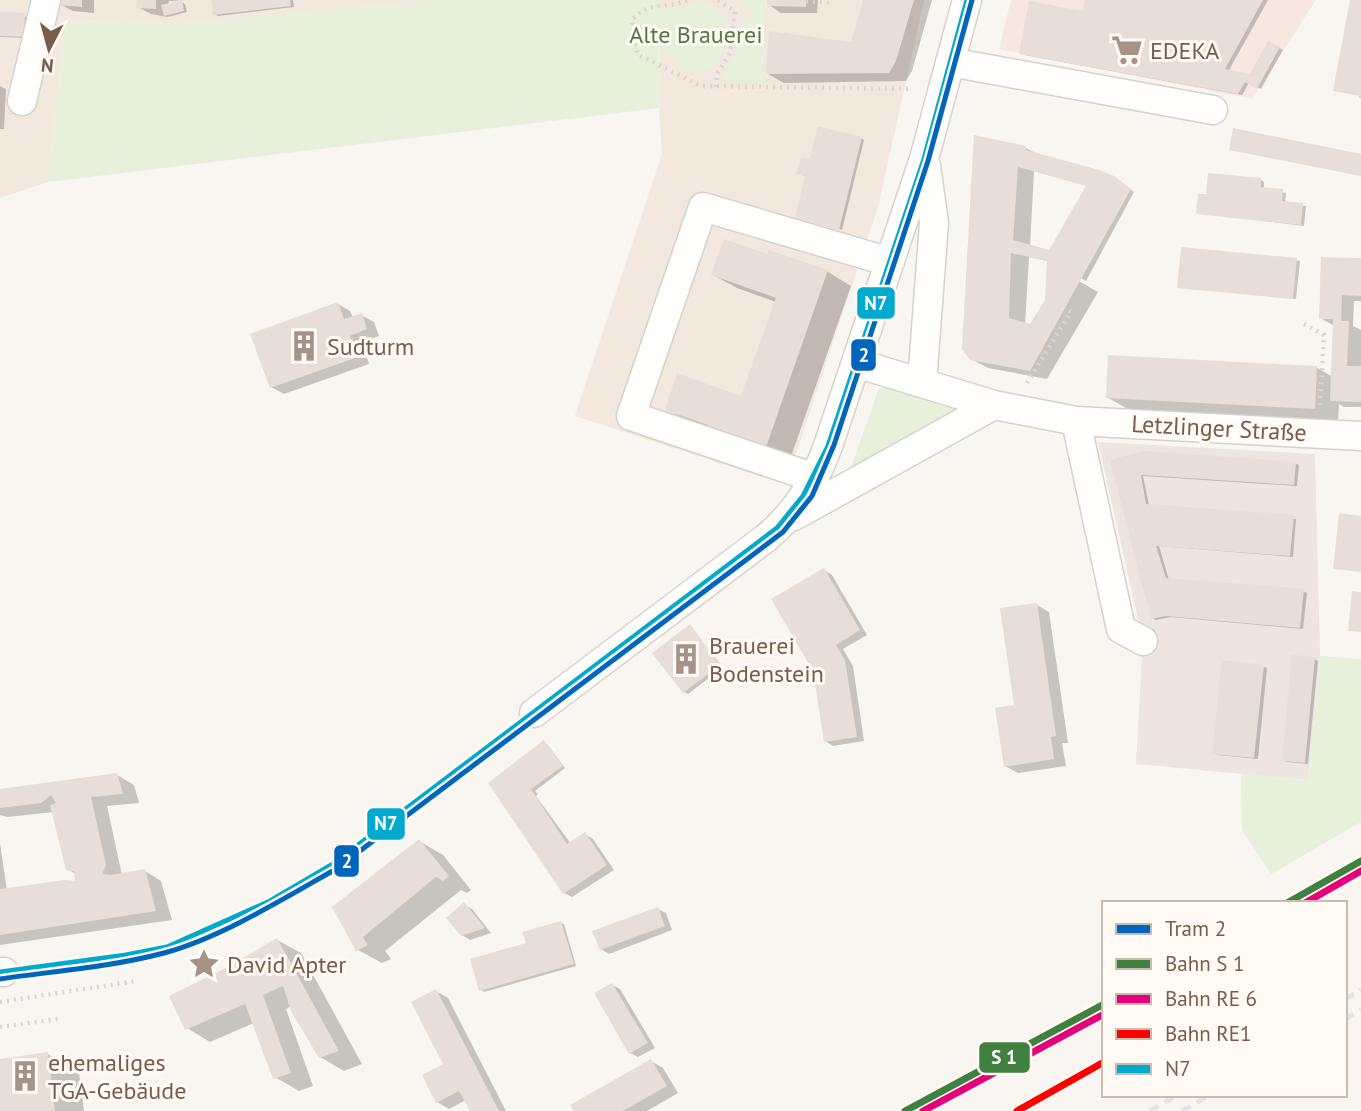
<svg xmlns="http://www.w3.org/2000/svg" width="1361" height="1111" viewBox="0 0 1361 1111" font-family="'PT Sans',sans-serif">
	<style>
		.residential { fill: #f2e8de }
		.commercial { fill: #f6e8e1 }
		.industrial { fill: #ede5e0 }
		.green { fill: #e7f0db }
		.shadow { fill: #0003; fill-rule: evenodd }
		.building { fill: #e6ded7; fill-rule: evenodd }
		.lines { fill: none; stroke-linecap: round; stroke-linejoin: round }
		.minor-casing { stroke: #d7d1cb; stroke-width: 31 }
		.path { stroke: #dcd5d0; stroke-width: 4.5; stroke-dasharray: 2 5; stroke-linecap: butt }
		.minor { stroke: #fefefd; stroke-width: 28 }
		.rail { stroke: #e6e3e7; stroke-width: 5; stroke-dasharray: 10 7; stroke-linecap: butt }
		.bus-1-casing { stroke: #fffaf3; stroke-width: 10 }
		.bus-1 { stroke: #00a9ce; stroke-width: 5 }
		.rail-1-casing { stroke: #fffaf3; stroke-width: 12 }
		.rail-2-casing { stroke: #fffaf3; stroke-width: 12 }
		.rail-3-casing { stroke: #fffaf3; stroke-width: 12 }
		.rail-1 { stroke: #408040; stroke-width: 7 }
		.rail-2 { stroke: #e5007d; stroke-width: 7 }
		.rail-3 { stroke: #f00; stroke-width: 7 }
		.tram-1-casing { stroke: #fffaf3; stroke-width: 10 }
		.tram-1 { stroke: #0065bd; stroke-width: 5 }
		.labels { text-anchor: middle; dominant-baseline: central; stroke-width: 6; stroke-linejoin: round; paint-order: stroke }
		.park-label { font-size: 24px; fill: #537a41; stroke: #fffaf3 }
		.poi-label { font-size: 24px; fill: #7a5c4d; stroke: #fffaf3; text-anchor: start }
		.street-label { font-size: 24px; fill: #7a5c4d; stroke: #fffaf3 }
		.line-badge { stroke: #fffaf3; stroke-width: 2.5 }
		.badge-label { font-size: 19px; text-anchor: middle; font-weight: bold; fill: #fff }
	</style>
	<rect width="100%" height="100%" fill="#f9f5f0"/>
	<!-- residential -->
	<path class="residential" d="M0 0H438L184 23 65 21 48 182 0 198Z
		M660 0H924L878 207 793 463 781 483 575 416 662 154 659 108Z"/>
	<!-- commercial -->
	<path class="commercial" d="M1011 0H1316L1252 99 999 49Z"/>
	<!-- industrial -->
	<path class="industrial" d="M1098 442 1315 454 1320 656 1308 780 1136 764 1143 641Z"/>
	<!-- green -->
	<path class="green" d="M438 0H660V8H681L699 0 718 9 729 21 724 52 713 67 696 72 689 71 662 47 659 48V108L48 182 65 21 184 23Z
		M744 0H766L763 81H731L723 76V72L735 54 740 26 750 15 748 4Z
		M901 387 954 400 958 412 849 473 879 388Z
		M1320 656 1361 659V822L1271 874 1242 830 1241 774 1308 780Z"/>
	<!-- shadow -->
	<path class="shadow" d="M60 0H94V13L73 11 60 4Z
		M138 0H185L169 1 168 5 180 1 185 4 187 12 168 17 151 14 138 7Z
		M213 0H293L294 7 218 16 215 14Z
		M769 0H818L817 13H781L769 5Z
		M864 0H932L912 71 906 81 784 83 768 74 852 44Z
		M1087 0H1268L1228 72 1251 76 1269 43 1283 50 1261 89 1249 83 1242 95 1024 55 1085 13Z
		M0 14 28 17 27 38 0 37Z
		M0 86 6 89 4 129H0Z
		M976 137 1026 148 1039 155 1118 181 1134 192 1086 281 1079 277 1077 280 1098 292 1047 379 988 368 971 359ZM1034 171 1088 186 1050 252 1030 247ZM1029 257 1048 261 1046 300 1031 327 1025 325Z
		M861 138 864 140 842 230 800 220 807 177 798 173 811 161Z
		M1261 180 1264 182V189L1286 193 1285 203 1306 206 1304 226 1198 213Z
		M770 252 828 272 851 286 789 462 690 423 667 409 742 398 776 302 737 288 713 275 768 257Z
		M1296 260 1300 261 1296 299 1179 287Z
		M1361 260V301H1354L1353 326 1361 330V407H1344L1339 404 1338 422 1131 411 1107 397 1317 368 1333 377V325L1320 318Z
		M338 304 350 311 353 318 361 315 374 322 379 336 362 342 369 364 284 394 271 387Z
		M1112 461 1295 463 1299 465 1297 486 1143 476 1149 505 1296 519 1293 557 1159 546 1169 580 1303 591 1307 593 1303 629 1171 617 1156 620 1152 618Z
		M824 570 832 575 867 635 843 649 853 666 864 741 833 746 825 741Z
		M1037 605 1049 612 1068 743H1062L1066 766 1018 773 1005 766Z
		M690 627 723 667 688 694 684 692Z
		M1314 659 1318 661 1308 764 1287 762 1284 760Z
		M1264 667 1267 668 1258 759 1218 755 1214 753Z
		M547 744 565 768 535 791 538 794 536 796 571 844 585 834 593 839 614 870 572 897 564 893 509 808Z
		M117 775 134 785 139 803 107 806 122 875 145 871 161 881 172 920 0 945V843L7 890 77 883 76 874 67 869 54 812 7 817 0 815V790Z
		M419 841 443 855 471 890 467 893 461 890 385 951 391 959 382 963 358 950 335 908Z
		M464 905 472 909 491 933 470 940 462 935Z
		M658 909 666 913 672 930 609 954 601 949Z
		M561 923 564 924 576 966 484 992 481 990 528 944Z
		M277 940 301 953 362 1064 344 1071 320 1057 292 1006 286 1009 313 1086 299 1091 275 1077 254 1023 210 1042 187 1028 229 968Z
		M612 985 620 989 655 1048 638 1057 630 1053Z
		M436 991 448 998 506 1111H471L466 1100 449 1109 437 1102 446 1065Z
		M48 1054 79 1073 84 1111H0V1060Z
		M651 1061 663 1068 678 1093 647 1111H576Z"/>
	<!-- building -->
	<path class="building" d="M58 0H82V7L58 5Z
		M137 0H156V9L136 8Z
		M182 0 184 11 164 16 161 5Z
		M211 0H290L291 6 213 15Z
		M767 0H806V7L767 6Z
		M863 0H914L896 61 889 73 766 74 769 31 851 42Z
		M1085 0H1263L1225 69 1250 74 1268 41 1280 47 1257 89 1245 82 1238 94 1019 54 1029 1 1083 11Z
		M1350 0H1361V96L1333 91Z
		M0 12 25 13 24 37 0 36Z
		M818 126 862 137 839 230 795 219 805 176 796 174 801 157 810 159Z
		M1233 128 1361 154V176L1229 150Z
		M974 135 1026 146V150L1099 170 1114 176 1131 189 1030 371 970 360 962 349ZM1018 167 1086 186 1049 250 1013 240ZM1011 253 1047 261 1045 300 1030 324 1009 318Z
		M1208 173 1261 178V187L1283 189 1282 201 1303 203 1301 225 1196 214 1198 194H1206Z
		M724 239 767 254 769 250 828 270 765 450 706 430 708 425 665 410 677 373 741 396 776 298 711 275Z
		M1181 247 1297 258 1293 299 1177 288Z
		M1321 257 1361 258V296L1342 295 1341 321H1349L1347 366H1361V402L1330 401 1333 319H1319Z
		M338 302 344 319 362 313 367 329 350 336 358 357 270 388 250 334Z
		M1108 355 1317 366 1315 409 1106 398Z
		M1143 451 1296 462 1294 485 1141 475 1146 504 1294 515 1290 556 1156 546 1166 578 1304 589 1300 628 1166 616 1151 619 1110 460Z
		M1339 513 1361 516V572L1333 569Z
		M824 568 860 630 836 645 845 660 857 737 824 742 813 671 771 599Z
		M1352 591 1361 592V632L1348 631Z
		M1037 603 1056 736 1051 737 1054 759 1004 767 995 708 1014 705 1000 608Z
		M690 624 720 665 683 693 652 653Z
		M1292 655 1315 657 1305 763 1282 761Z
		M1222 660 1264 665 1254 758 1212 754Z
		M544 740 563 766 531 789 567 844 585 832 607 865 563 894 488 783Z
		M117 773 123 794 91 797 106 865 102 874 110 875 145 869 156 911 0 935V889L65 880 75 881 74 871 66 870 50 805 56 803 51 795 41 803 0 808V789Z
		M419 839 449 876 443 881 436 877 363 937 368 945 356 951 332 907Z
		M464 902 485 928 461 936 446 918Z
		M658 907 665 926 600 950 592 931Z
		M561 921 574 964 479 991 470 959 526 943 522 932Z
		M277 938 339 1051 319 1058 291 1011 283 986 263 995 291 1073 273 1079 245 1004 185 1030 169 996 228 967Z
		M612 983 648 1043 629 1054 594 993Z
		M436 989 499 1111H470L459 1091 436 1103 422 1075 443 1064 411 1002Z
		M48 1052 55 1111H0V1059Z
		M651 1059 667 1086 623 1111H574L570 1105Z"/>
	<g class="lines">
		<defs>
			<path id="minor" d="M950 62 1213 110
				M22 101 46 0
				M856 363 994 405 1076 421 1361 436
				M922 383 934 223 926 166
				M1076 421 1121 629 1143 641
				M815 478 631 416 703 207 890 262
				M794 516 994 405
				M534 713 766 538C797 512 814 484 828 446L924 159 967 0
				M0 972H4"/>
		</defs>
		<!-- minor casing -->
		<use href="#minor" class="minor-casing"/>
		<!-- path -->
		<path class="path" d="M687 0C666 10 648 0 632 20L637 54 701 86 909 89
			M806 1 831 3 832 0
			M716 87 717 74 730 53 735 11 717 0
			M1361 96V102
			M1304 324 1324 335 1320 408
			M1027 383 1071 312 1066 309
			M0 1002 136 981
			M0 1027 58 1019"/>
		<!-- minor -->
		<use href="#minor" class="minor"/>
		<!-- rail -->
		<path class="rail" d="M1345 999 1361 990
			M1345 1019 1361 1010
			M1150 1111 1177 1095
			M1182 1111 1210 1095"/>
		<defs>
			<path id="bus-1" d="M0 972 126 955 167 947 270 901 333 864 777 528 803 496 828 446 924 159 967 0"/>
		</defs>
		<!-- bus-1 casing -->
		<use href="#bus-1" class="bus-1-casing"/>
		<!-- bus-1 -->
		<use href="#bus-1" class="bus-1"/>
		<defs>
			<path id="rail-1" d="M1287 903 1361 861
				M905 1111 1104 1004"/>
			<path id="rail-2" d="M1305 903 1361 871
				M923 1111 1104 1014"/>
			<path id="rail-3" d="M1017 1111 1104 1062"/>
		</defs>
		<!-- rail-1 casing -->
		<use href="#rail-1" class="rail-1-casing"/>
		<!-- rail-2 casing -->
		<use href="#rail-2" class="rail-2-casing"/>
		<!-- rail-3 casing -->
		<use href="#rail-3" class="rail-3-casing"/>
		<!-- rail-1 -->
		<use href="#rail-1" class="rail-1"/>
		<!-- rail-2 -->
		<use href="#rail-2" class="rail-2"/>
		<!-- rail-3 -->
		<use href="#rail-3" class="rail-3"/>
		<defs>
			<path id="tram-1" d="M0 979C54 971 111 967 164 953 220 938 285 898 336 869L783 532 812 496 834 445 928 161 972 0"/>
		</defs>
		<!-- tram-1 casing -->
		<use href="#tram-1" class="tram-1-casing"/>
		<!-- tram-1 -->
		<use href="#tram-1" class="tram-1"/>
	</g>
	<!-- icons -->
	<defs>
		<symbol id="supermarket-bare" viewBox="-9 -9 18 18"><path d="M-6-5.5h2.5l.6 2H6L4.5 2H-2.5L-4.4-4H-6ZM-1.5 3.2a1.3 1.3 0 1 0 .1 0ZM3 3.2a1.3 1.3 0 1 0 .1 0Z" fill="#a69286" stroke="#fffaf3" stroke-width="2.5" paint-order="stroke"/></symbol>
		<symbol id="building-bare" viewBox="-9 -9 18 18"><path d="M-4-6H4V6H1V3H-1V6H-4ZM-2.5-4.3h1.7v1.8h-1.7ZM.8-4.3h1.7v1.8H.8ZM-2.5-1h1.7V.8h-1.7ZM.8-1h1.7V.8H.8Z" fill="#a69286" stroke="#fffaf3" stroke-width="2.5" paint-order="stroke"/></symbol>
		<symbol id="sight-bare" viewBox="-9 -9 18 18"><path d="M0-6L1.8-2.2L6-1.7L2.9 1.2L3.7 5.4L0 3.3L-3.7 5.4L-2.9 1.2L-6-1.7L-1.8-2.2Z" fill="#a69286" stroke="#fffaf3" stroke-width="2.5" paint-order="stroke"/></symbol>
	</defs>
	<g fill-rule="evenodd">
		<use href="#supermarket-bare" x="1105" y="28" width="44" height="44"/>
		<use href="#building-bare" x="282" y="324" width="44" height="44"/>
		<use href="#building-bare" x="664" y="637" width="44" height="44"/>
		<use href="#sight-bare" x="182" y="942" width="44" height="44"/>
		<use href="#building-bare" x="3" y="1054" width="44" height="44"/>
	</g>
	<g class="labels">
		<!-- park labels -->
		<g class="park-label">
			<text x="696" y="34">Alte Brauerei</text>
		</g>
		<!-- poi labels -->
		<g class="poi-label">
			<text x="1150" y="50">EDEKA</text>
			<text x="327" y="346">Sudturm</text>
			<text x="709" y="645">Brauerei<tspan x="709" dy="28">Bodenstein</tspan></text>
			<text x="227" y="964">David Apter</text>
			<text x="48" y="1062">ehemaliges<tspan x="48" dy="28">TGA-Gebäude</tspan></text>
		</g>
		<!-- street labels -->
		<g class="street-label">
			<text transform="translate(1219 428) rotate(3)">Letzlinger Straße</text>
		</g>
	</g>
	<g class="line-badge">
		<rect x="856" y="286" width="40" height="34" rx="7" fill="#00a9ce"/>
		<rect x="850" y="338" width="27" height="34" rx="7" fill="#0065bd"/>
		<rect x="366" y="807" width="40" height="34" rx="7" fill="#00a9ce"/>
		<rect x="333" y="844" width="27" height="34" rx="7" fill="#0065bd"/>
		<rect x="978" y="1041" width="53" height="33" rx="7" fill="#408040"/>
	</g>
	<g class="badge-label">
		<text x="876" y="310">N7</text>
		<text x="864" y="362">2</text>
		<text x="386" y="830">N7</text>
		<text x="347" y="868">2</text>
		<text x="1004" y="1064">S 1</text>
	</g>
	<!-- legend -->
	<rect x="1102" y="901" width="245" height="196" fill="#fffaf3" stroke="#cabbb1" stroke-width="2"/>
	<rect x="1116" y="924" width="35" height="10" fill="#0065bd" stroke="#cabbb1" stroke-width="2"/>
	<text x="1165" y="936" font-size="21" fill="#7a5c4d">Tram 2</text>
	<rect x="1116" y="959" width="35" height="10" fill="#408040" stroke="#cabbb1" stroke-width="2"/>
	<text x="1165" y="971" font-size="21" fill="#7a5c4d">Bahn S 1</text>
	<rect x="1116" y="994" width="35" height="10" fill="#e5007d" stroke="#cabbb1" stroke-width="2"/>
	<text x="1165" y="1006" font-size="21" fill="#7a5c4d">Bahn RE 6</text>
	<rect x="1116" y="1029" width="35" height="10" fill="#ff0000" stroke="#cabbb1" stroke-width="2"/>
	<text x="1165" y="1041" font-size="21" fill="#7a5c4d">Bahn RE1</text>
	<rect x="1116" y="1064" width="35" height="10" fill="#00a9ce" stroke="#cabbb1" stroke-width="2"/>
	<text x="1165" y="1076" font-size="21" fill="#7a5c4d">N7</text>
	<!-- north arrow -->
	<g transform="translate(49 49) rotate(186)" stroke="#fffaf3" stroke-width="5" paint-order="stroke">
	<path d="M0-5L12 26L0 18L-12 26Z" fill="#7a5c4d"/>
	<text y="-10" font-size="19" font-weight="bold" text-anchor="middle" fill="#7a5c4d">N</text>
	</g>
</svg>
